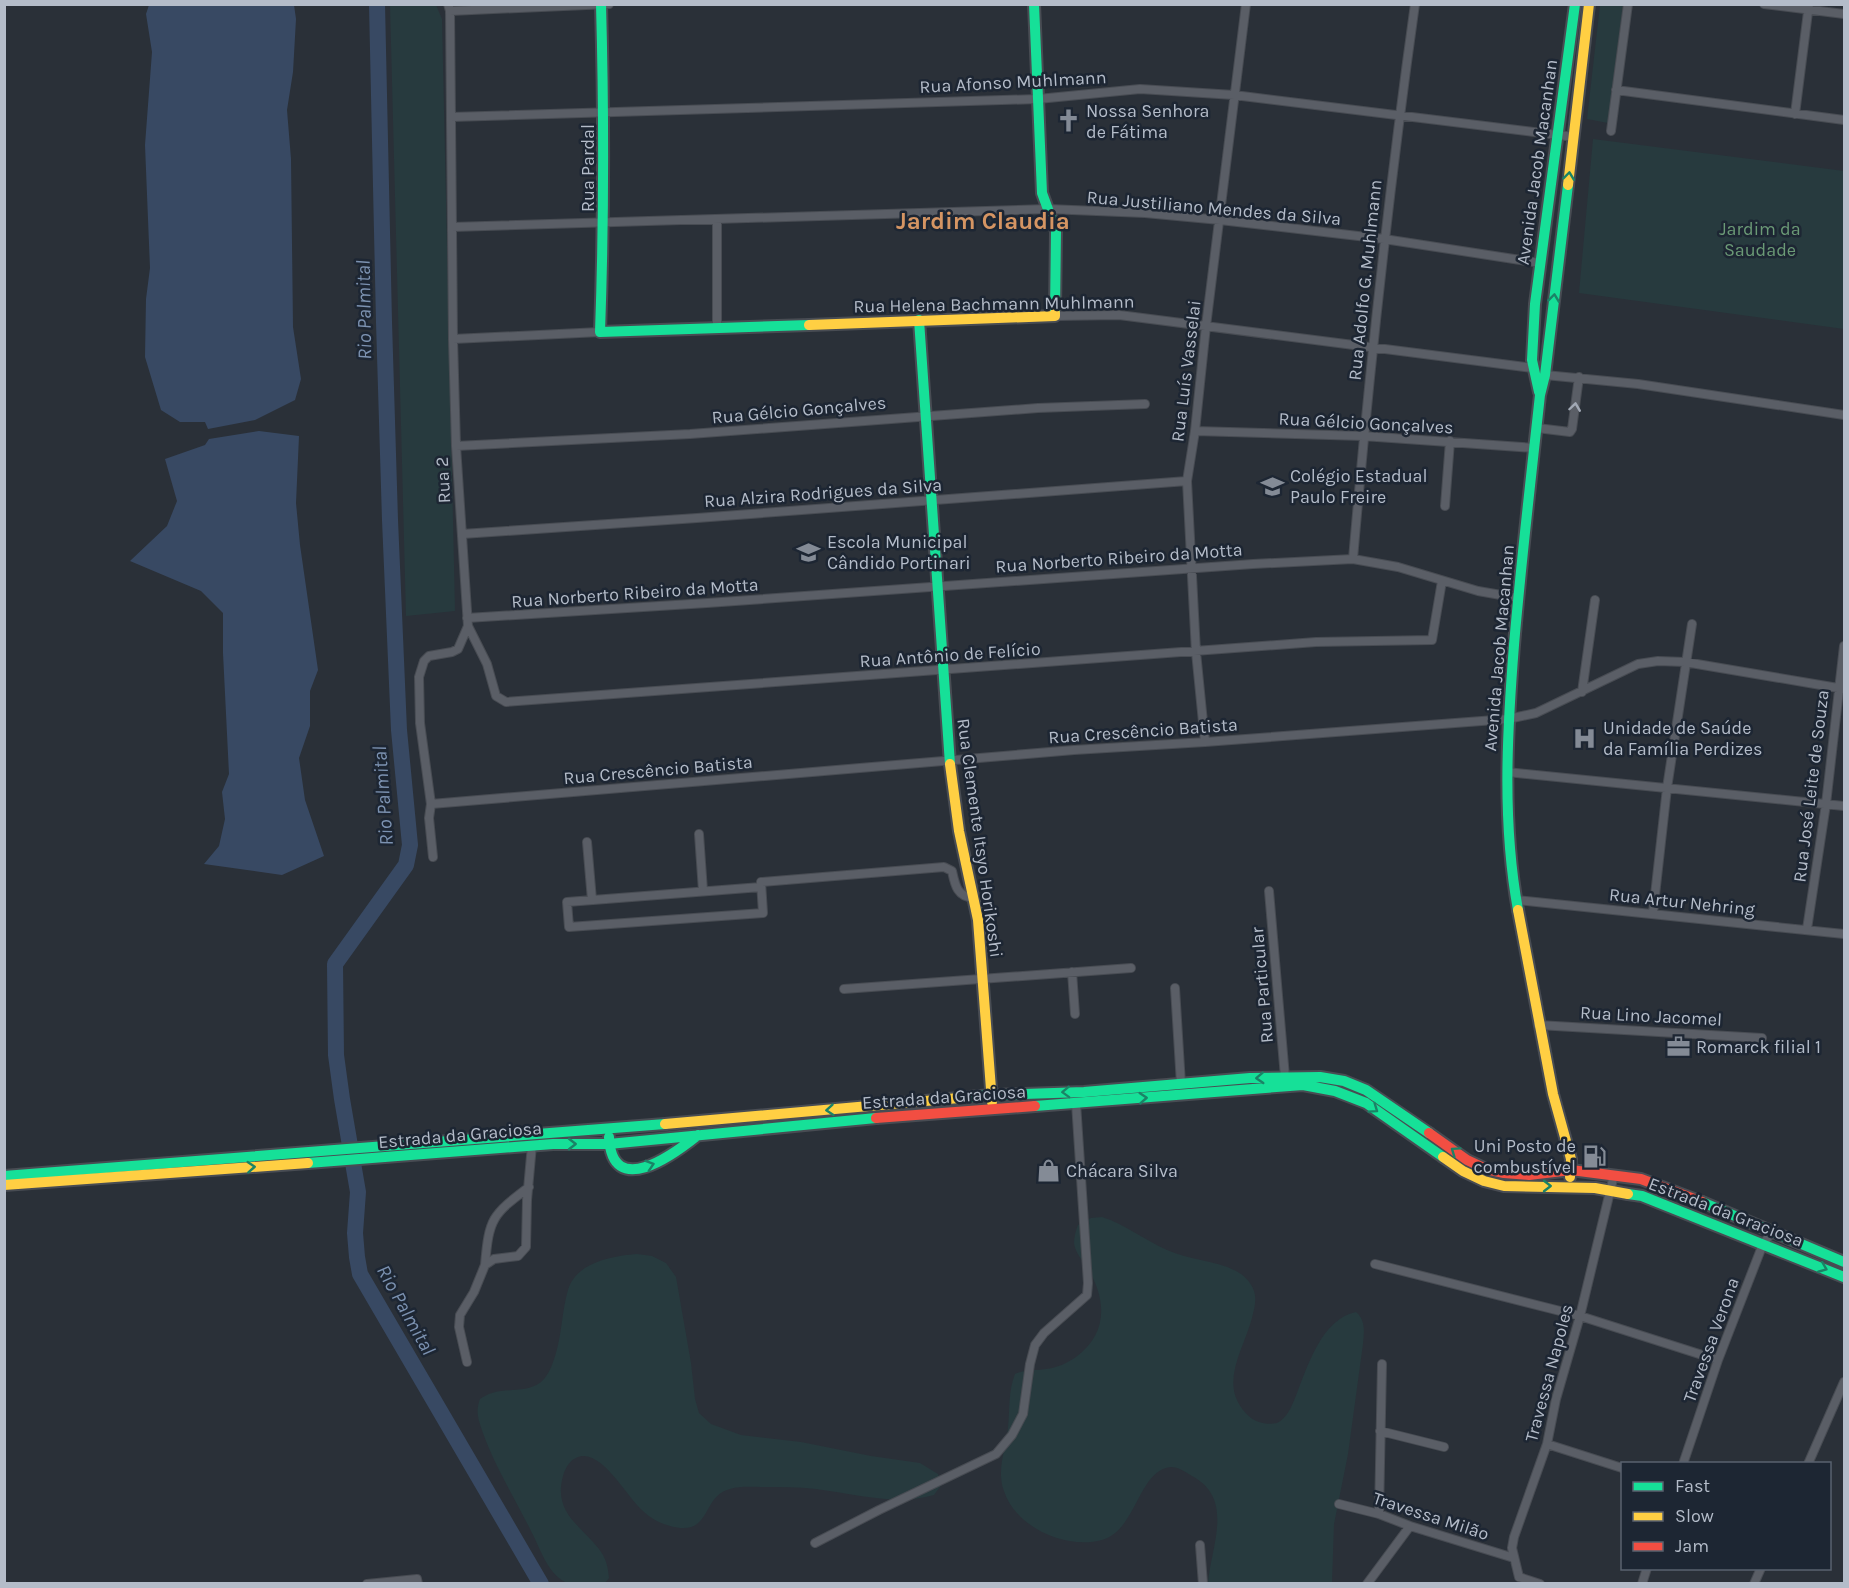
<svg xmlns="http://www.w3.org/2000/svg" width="1849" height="1588" viewBox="0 0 1849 1588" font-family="Karla,sans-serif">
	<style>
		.green { fill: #273a3e }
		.water { fill: #384963 }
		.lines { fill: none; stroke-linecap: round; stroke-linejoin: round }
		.river { stroke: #384963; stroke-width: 16 }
		.street-casing { stroke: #484c53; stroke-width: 10 }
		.fast-casing { stroke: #484c53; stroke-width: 14 }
		.slow-casing { stroke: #484c53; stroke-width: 14 }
		.jam-casing { stroke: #484c53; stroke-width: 14 }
		.street { stroke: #5a5e66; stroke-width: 8 }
		.fast { stroke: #16e098; stroke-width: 10 }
		.slow { stroke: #ffcf43; stroke-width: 10 }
		.jam { stroke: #f24e42; stroke-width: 10 }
		.oneway { stroke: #1a8366 }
		.oneway2 { stroke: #a2a9b5 }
		.labels { text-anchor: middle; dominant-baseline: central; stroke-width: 5; stroke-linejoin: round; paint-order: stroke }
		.street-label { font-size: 18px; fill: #b4bcc9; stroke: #1d2633 }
		.poi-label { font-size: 18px; fill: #b4bcc9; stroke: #1d2633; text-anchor: start }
		.park-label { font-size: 18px; fill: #6b9a76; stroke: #1d2633 }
		.water-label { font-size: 20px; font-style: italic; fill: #7c92b1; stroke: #1d2633 }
		.district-label { font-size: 24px; font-weight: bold; fill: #d59563; stroke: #1d2633 }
	</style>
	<rect width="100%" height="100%" fill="#2a3038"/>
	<!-- green -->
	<path class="green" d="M390 5H436L442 19 455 611 406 616Z
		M1600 5H1623L1608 123 1587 119Z
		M1593 139 1844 171V329L1579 293Z
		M1102 1217C1125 1224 1144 1240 1167 1250 1189 1260 1215 1260 1236 1271 1244 1275 1251 1282 1254 1291 1257 1300 1254 1309 1252 1318 1242 1354 1216 1388 1251 1418 1258 1423 1269 1425 1277 1423 1288 1418 1293 1403 1297 1393 1308 1365 1322 1319 1356 1312 1366 1320 1364 1333 1363 1344L1348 1454 1334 1524 1332 1583H1208C1211 1546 1235 1499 1192 1476 1186 1472 1178 1467 1171 1467 1138 1470 1137 1530 1102 1540 1066 1550 1015 1527 1004 1491 996 1470 1006 1449 1008 1428 1010 1409 1008 1392 1015 1374 1025 1369 1036 1371 1046 1369 1057 1368 1067 1363 1076 1357 1107 1335 1107 1301 1089 1271 1084 1262 1075 1253 1074 1243 1074 1237 1076 1230 1078 1225L1091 1218Z
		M637 1254 652 1256 666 1263 676 1277 691 1363 695 1399 699 1413 711 1424 741 1435 801 1442 871 1456 920 1463 938 1474 942 1484 934 1495C896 1506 854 1494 816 1489 798 1487 780 1487 761 1487 751 1487 740 1486 730 1489 700 1496 713 1540 667 1525 659 1523 649 1517 643 1511 628 1499 600 1445 576 1458 569 1461 565 1469 563 1476 553 1512 580 1525 599 1549 606 1558 608 1567 609 1578L605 1583C596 1583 572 1586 565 1582 547 1572 541 1550 532 1533 514 1496 491 1461 479 1421 477 1413 477 1407 480 1399 483 1397 488 1394 492 1393 508 1388 527 1393 541 1382 549 1375 553 1363 556 1353 562 1333 562 1310 568 1290 576 1262 613 1256 637 1254Z"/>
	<!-- water -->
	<path class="water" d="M149 5H294L296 19 293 72 287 110 291 159 293 327 301 379 295 400 255 420 208 429 205 422H180L161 410 145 357 146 299 150 268 145 145 152 52 146 14Z
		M259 431 299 436 296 503 300 545 318 670 310 691V726L299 758 305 800 324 856 282 875 204 864 219 846 225 819 222 792 229 774 223 653V613L201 591 130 561 167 526 177 501 165 459 205 445 209 439Z"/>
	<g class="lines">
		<!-- river -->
		<path class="river" d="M377 4 384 322 390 520 399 730 410 845 406 865 335 964 336 1055 342 1099 358 1192 355 1233 357 1257 360 1274 541 1584"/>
		<defs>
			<path id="street" d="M448 4 450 11 453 339 456 446 468 626 487 664 496 696 506 702 1316 642 1432 640 1442 581
				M1764 4 1844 14
				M450 11 609 4
				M1616 90 1844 120
				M1795 114 1809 4
				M451 117 1038 99 1140 89 1234 95 1574 137
				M1611 131 1628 4
				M452 227 1048 209 1145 213 1220 220 1384 239 1540 263
				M1055 316 1119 315 1533 368
				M717 328V220
				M453 339 600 332
				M1545 375 1638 384 1844 415
				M1537 428 1570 432 1572 429 1579 377
				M1195 431 1363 436 1535 448
				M456 446 690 434 1038 408 1145 404
				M1445 506 1450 441
				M462 534 697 518 1187 481
				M1353 559C1369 373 1389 189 1415 4
				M467 618 707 603 1253 564 1353 559 1398 567 1478 591 1518 598
				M1582 692 1595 600
				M1205 742 1196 652 1187 481 1195 431 1206 326 1246 4
				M1507 772 1844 806
				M431 804 1074 750 1205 742 1508 719 1536 713 1638 664 1658 661 1685 662 1844 689
				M699 834 703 891
				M587 842 592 900
				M433 857 429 818 431 804 420 723 419 677 424 661 429 656 452 652 458 649 468 626
				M761 887 567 902 569 927 763 913 761 882 944 867 952 871C955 885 957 897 974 898
				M1269 891 1285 1077
				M1516 900 1844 934
				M1653 913 1667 788 1692 624
				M1807 929 1826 804 1844 646
				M1072 972 1075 1014
				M1175 988 1181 1084
				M844 989 1131 968
				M1538 1025 1762 1038
				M1375 1264 1580 1316 1718 1360
				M485 1265C489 1218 492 1215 529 1187
				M467 1362 459 1327 460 1315 474 1292 485 1265 494 1259 518 1256 526 1247 527 1200 532 1145
				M1380 1431 1444 1447
				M1547 1444 1622 1468
				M1683 1464 1718 1360 1763 1244 1773 1231
				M1808 1464 1844 1382
				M1339 1504 1379 1514 1410 1526 1514 1558
				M1379 1514 1382 1364
				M815 1543 879 1510 996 1454 1012 1435 1023 1414 1030 1364 1035 1345 1044 1333 1087 1295 1088 1283 1076 1103
				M1200 1545 1203 1584
				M1519 1577 1512 1548 1514 1537 1547 1444 1556 1399 1580 1316 1614 1175
				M1519 1577 1540 1584
				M367 1584 417 1579 418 1584
				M1367 1584 1410 1526
				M1642 1584 1647 1568
				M1754 1584 1761 1568"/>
			<path id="fast" d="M601 4C604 114 604 222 600 332L809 325
				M1034 4 1042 193 1056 231 1055 313
				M919 320 950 764
				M1539 392 1532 360 1535 304 1575 4
				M1518 910C1502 822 1507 733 1514 645 1521 562 1531 478 1540 395L1545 375 1568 185
				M959 1098 991 1095 1084 1092 1250 1078 1320 1077 1344 1081 1366 1090 1429 1133
				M1035 1106 1303 1085 1335 1091 1366 1103 1443 1157
				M609 1137C612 1200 673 1155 698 1135
				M308 1163 553 1144H609L876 1118
				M4 1176 665 1124
				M1628 1194 1642 1196 1844 1277
				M1702 1202 1844 1262"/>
			<path id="slow" d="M1568 185 1589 4
				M809 325 1055 316V313
				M950 764 959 831 978 920 992 1102
				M1518 910 1553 1094 1571 1159 1570 1177
				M665 1124 959 1098
				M1443 1157 1463 1171 1484 1181 1504 1186 1595 1188 1628 1194
				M4 1185 308 1163"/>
			<path id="jam" d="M876 1118 1035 1106
				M1429 1133 1467 1160 1486 1169 1504 1173 1529 1175 1571 1170 1641 1179 1702 1202"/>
		</defs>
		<!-- street casing -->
		<use href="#street" class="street-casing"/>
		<!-- fast casing -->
		<use href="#fast" class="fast-casing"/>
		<!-- slow casing -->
		<use href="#slow" class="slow-casing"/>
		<!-- jam casing -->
		<use href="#jam" class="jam-casing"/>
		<!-- street -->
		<use href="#street" class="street"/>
		<!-- fast -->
		<use href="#fast" class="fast"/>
		<!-- slow -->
		<use href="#slow" class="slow"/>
		<!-- jam -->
		<use href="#jam" class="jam"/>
	</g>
	<!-- one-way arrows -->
	<defs><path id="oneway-chevron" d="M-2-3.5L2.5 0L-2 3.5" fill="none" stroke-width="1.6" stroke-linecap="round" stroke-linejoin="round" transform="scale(1.5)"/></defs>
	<g class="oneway">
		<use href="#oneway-chevron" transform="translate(1569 176) rotate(-83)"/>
		<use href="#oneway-chevron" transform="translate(1554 298) rotate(-83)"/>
		<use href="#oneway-chevron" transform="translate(1260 1078) rotate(177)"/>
		<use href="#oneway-chevron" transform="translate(1066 1092) rotate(178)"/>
		<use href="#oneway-chevron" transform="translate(1143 1098) rotate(-4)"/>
		<use href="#oneway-chevron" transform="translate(1374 1109) rotate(35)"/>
		<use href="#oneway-chevron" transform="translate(830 1110) rotate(175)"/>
		<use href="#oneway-chevron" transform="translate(572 1144)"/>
		<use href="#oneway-chevron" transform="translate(1455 1151) rotate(-145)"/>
		<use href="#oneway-chevron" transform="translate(650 1165) rotate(-18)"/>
		<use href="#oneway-chevron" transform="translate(251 1167) rotate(-4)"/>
		<use href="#oneway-chevron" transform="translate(1547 1186)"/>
		<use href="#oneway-chevron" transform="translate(1823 1268) rotate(22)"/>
	</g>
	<use class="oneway2" href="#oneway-chevron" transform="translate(1575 407) rotate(-82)"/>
	<!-- icons -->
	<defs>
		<symbol id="church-bare" viewBox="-9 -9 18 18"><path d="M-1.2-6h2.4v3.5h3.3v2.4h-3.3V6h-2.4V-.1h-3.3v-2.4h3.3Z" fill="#848b96" stroke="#1d2633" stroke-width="2.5" paint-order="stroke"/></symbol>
		<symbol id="school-bare" viewBox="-9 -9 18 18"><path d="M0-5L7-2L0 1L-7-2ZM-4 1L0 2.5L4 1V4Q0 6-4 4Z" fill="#848b96" stroke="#1d2633" stroke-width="2.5" paint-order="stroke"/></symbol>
		<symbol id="hospital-bare" viewBox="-9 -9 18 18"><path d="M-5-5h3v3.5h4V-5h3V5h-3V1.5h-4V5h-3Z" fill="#848b96" stroke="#1d2633" stroke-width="2.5" paint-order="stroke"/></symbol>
		<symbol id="office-bare" viewBox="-9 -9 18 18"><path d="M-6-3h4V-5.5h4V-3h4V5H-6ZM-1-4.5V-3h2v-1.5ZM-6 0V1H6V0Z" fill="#848b96" stroke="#1d2633" stroke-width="2.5" paint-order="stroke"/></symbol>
		<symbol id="fuel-bare" viewBox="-9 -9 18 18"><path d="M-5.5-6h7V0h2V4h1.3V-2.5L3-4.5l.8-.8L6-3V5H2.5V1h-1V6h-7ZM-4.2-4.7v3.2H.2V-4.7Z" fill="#848b96" stroke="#1d2633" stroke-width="2.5" paint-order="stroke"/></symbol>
		<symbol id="shop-bare" viewBox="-9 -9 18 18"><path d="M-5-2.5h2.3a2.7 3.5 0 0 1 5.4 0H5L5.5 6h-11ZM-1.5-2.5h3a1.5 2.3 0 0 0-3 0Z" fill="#848b96" stroke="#1d2633" stroke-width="2.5" paint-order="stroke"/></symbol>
	</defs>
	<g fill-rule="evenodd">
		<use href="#church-bare" x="1052" y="104" width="33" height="33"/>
		<use href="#school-bare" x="1256" y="470" width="33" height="33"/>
		<use href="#school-bare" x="792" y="536" width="33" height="33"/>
		<use href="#hospital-bare" x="1568" y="722" width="33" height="33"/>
		<use href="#office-bare" x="1662" y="1030" width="33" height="33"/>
		<use href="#fuel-bare" x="1578" y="1140" width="33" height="33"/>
		<use href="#shop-bare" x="1032" y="1154" width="33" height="33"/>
	</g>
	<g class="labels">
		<!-- street labels -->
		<g class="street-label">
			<text transform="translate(1013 82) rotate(-3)">Rua Afonso Muhlmann</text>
			<text transform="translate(1537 162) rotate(-82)">Avenida Jacob Macanhan</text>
			<text transform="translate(588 168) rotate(-90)">Rua Pardal</text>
			<text transform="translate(1214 208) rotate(5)">Rua Justiliano Mendes da Silva</text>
			<text transform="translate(1365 280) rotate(-84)">Rua Adolfo G. Muhlmann</text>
			<text transform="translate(994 304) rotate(-1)">Rua Helena Bachmann Muhlmann</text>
			<text transform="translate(1186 371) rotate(-83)">Rua Luís Vasselai</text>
			<text transform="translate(799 410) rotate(-5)">Rua Gélcio Gonçalves</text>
			<text transform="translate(1366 423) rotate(3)">Rua Gélcio Gonçalves</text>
			<text transform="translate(443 480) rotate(-93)">Rua 2</text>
			<text transform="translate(823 493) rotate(-4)">Rua Alzira Rodrigues da Silva</text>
			<text transform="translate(1119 558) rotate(-4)">Rua Norberto Ribeiro da Motta</text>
			<text transform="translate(635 593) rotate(-4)">Rua Norberto Ribeiro da Motta</text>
			<text transform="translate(1499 648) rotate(-85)">Avenida Jacob Macanhan</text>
			<text transform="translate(950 655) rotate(-4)">Rua Antônio de Felício</text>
			<text transform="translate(1143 731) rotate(-4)">Rua Crescêncio Batista</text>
			<text transform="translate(658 770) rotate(-5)">Rua Crescêncio Batista</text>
			<text transform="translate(1811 786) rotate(-83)">Rua José Leite de Souza</text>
			<text transform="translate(980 838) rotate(82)">Rua Clemente Itsyo Horikoshi</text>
			<text transform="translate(1682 902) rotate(6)">Rua Artur Nehring</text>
			<text transform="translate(1262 985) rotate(-95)">Rua Particular</text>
			<text transform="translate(1651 1016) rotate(3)">Rua Lino Jacomel</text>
			<text transform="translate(944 1097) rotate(-4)">Estrada da Graciosa</text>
			<text transform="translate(460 1135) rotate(-5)">Estrada da Graciosa</text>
			<text transform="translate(1726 1212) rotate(21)">Estrada da Graciosa</text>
			<text transform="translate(1711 1340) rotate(-70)">Travessa Verona</text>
			<text transform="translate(1549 1373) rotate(-75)">Travessa Napoles</text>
			<text transform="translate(1431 1516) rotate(18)">Travessa Milão</text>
		</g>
		<!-- poi labels -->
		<g class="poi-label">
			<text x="1086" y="111">Nossa Senhora<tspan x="1086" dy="21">de Fátima</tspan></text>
			<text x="1290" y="476">Colégio Estadual<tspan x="1290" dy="21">Paulo Freire</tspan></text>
			<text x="827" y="542">Escola Municipal<tspan x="827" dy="21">Cândido Portinari</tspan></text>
			<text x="1603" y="728">Unidade de Saúde<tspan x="1603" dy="21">da Família Perdizes</tspan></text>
			<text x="1696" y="1047">Romarck filial 1</text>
			<text x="1576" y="1146" text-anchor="end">Uni Posto de<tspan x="1576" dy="21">combustível</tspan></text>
			<text x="1066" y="1171">Chácara Silva</text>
		</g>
		<!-- park labels -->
		<g class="park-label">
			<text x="1760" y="229">Jardim da<tspan x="1760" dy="21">Saudade</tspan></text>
		</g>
		<!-- water labels -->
		<g class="water-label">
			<text transform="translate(364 310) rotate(-91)">Rio Palmital</text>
			<text transform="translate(383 796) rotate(-94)">Rio Palmital</text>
			<text transform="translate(406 1310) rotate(61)">Rio Palmital</text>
		</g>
		<!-- district labels -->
		<g class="district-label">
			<text x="983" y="221">Jardim Claudia</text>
		</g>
	</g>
	<!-- border -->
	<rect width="1849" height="1588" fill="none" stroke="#b4bcc9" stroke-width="12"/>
	<!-- legend -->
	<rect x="1621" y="1462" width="210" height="108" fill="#1d2633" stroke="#59626f" stroke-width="1.5"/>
	<rect x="1633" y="1482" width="30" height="9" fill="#16e098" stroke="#59626f" stroke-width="1.5"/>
	<text x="1675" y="1492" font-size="18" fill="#b4bcc9">Fast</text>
	<rect x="1633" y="1512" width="30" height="9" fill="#ffcf43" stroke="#59626f" stroke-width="1.5"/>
	<text x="1675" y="1522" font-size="18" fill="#b4bcc9">Slow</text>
	<rect x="1633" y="1542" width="30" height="9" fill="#f24e42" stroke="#59626f" stroke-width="1.5"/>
	<text x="1675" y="1552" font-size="18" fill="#b4bcc9">Jam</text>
</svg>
